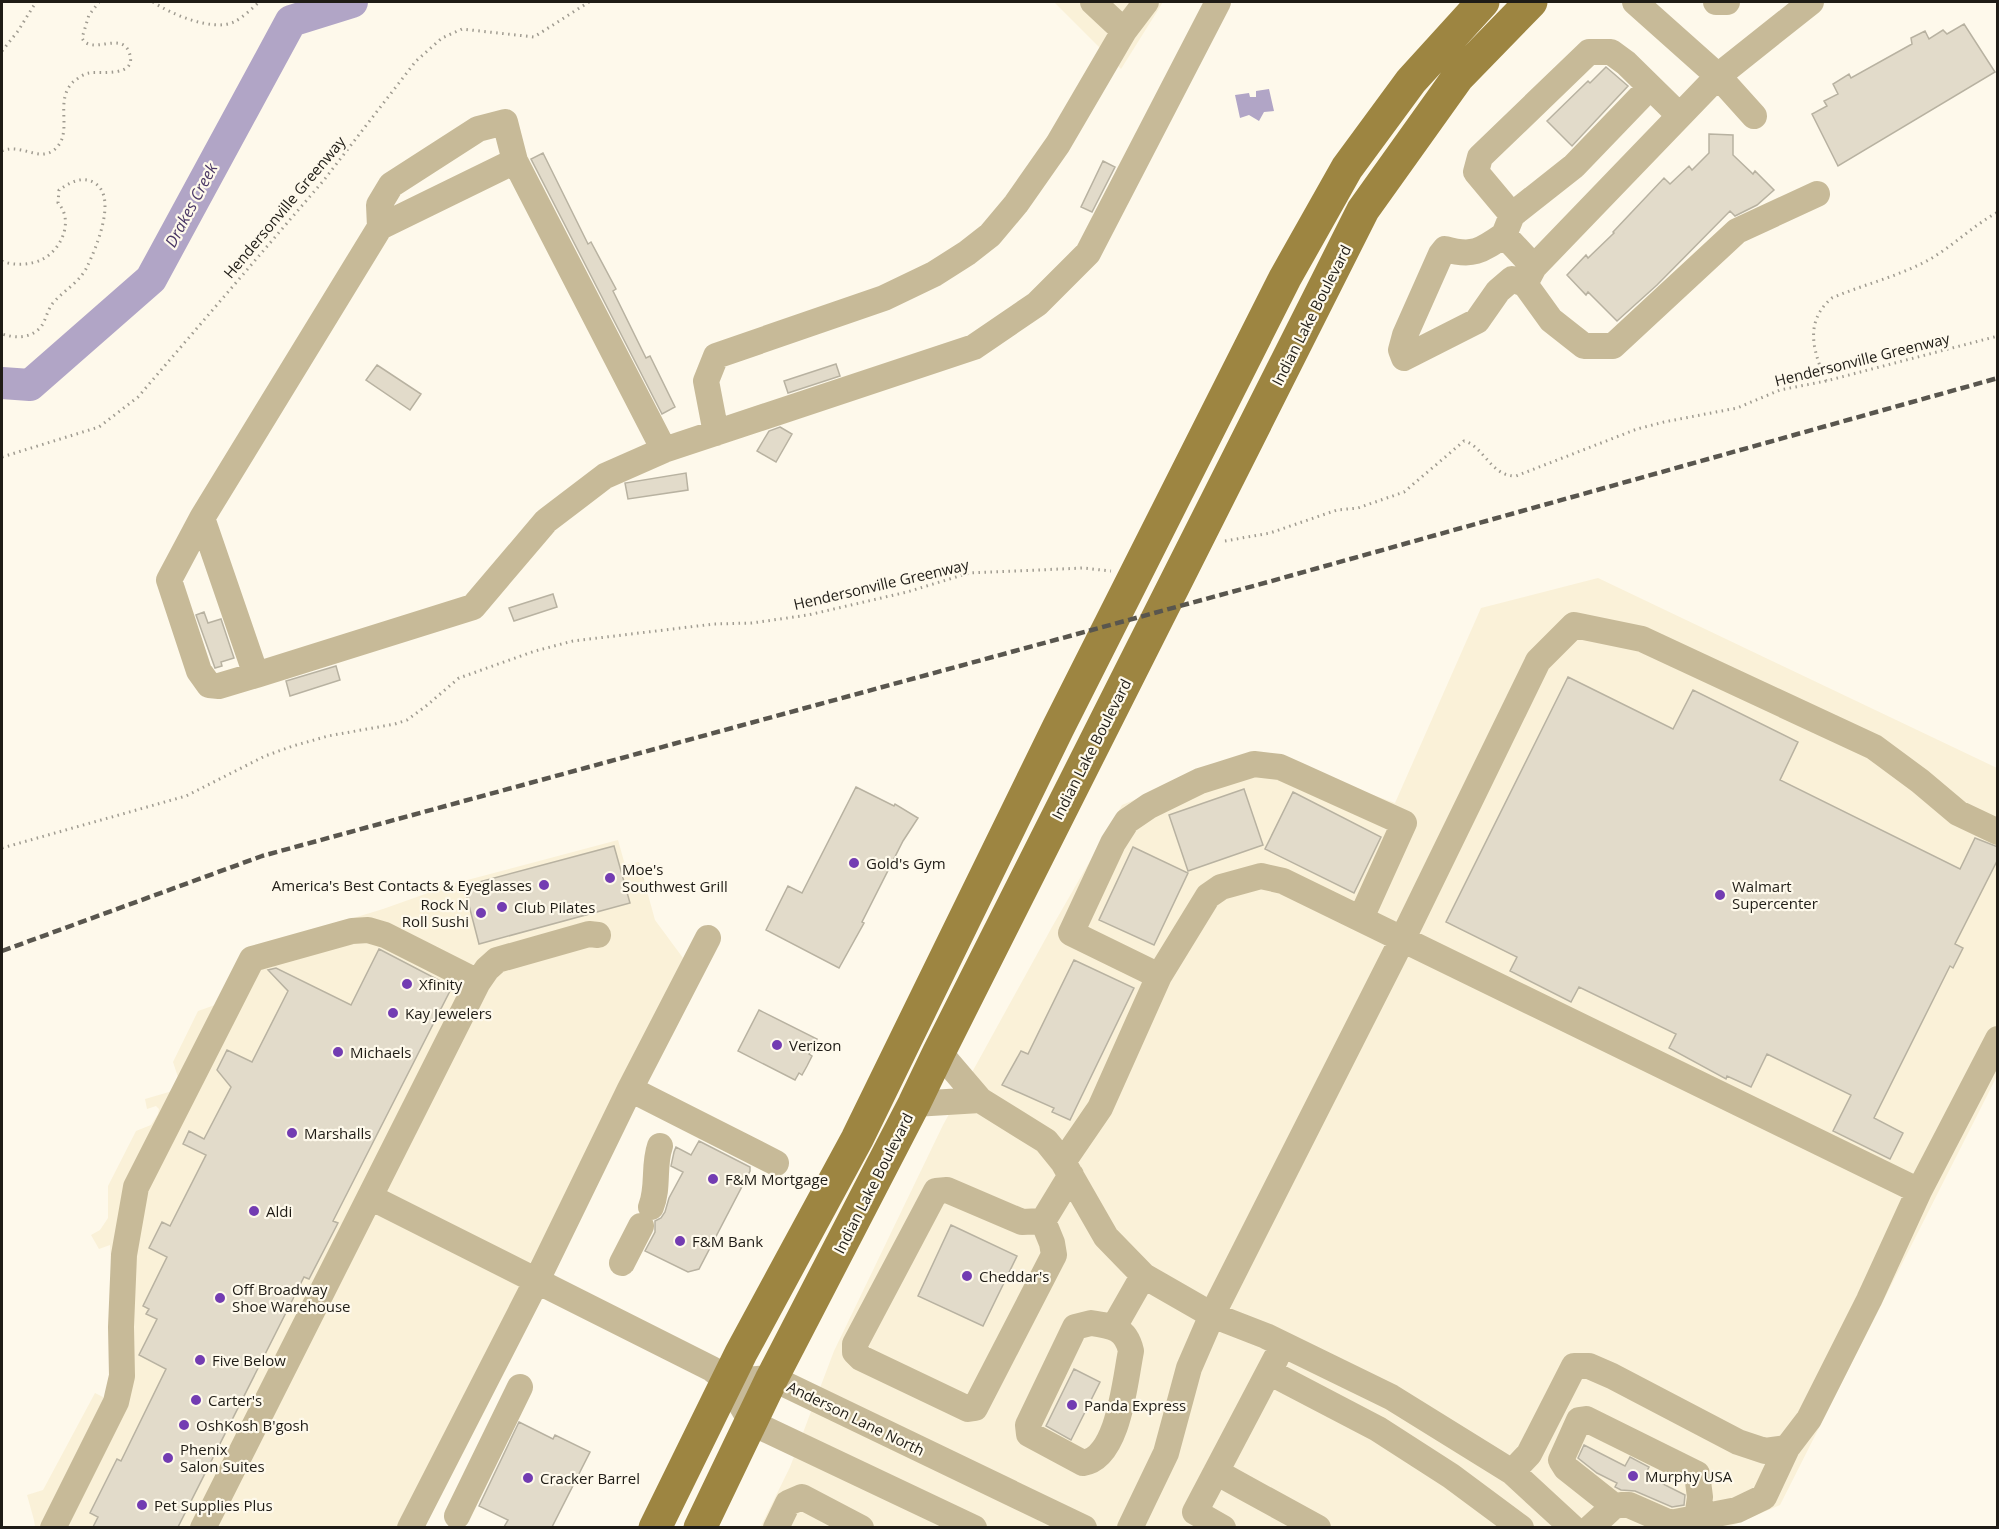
<svg xmlns="http://www.w3.org/2000/svg" width="1999" height="1529" viewBox="0 0 1999 1529" font-family="'Open Sans',sans-serif">
	<style>
		.built { fill: #faf1d8 }
		.water { fill: #b1a5c6 }
		.lines { fill: none; stroke-linecap: round; stroke-linejoin: round }
		.river { stroke: #b1a5c6; stroke-width: 32 }
		.building { fill: #e2dbca; stroke: #b8b2a1; stroke-width: 1.5 }
		.path { stroke: #a09c91; stroke-width: 3; stroke-dasharray: 1.5 4.5; stroke-linecap: butt }
		.minor { stroke: #c7ba98; stroke-width: 26 }
		.major { stroke: #9d8541; stroke-width: 33 }
		.rail { stroke: #59564e; stroke-width: 4.5; stroke-dasharray: 9 4.5; stroke-linecap: butt }
		.poi-dot { fill: #733cb2; stroke: #fef9eb; stroke-width: 2 }
		.labels { text-anchor: middle; dominant-baseline: central; stroke-width: 4.5; stroke-linejoin: round; paint-order: stroke }
		.street-label { font-size: 15px; fill: #1f1c16; stroke: #fef9eb }
		.poi-label { font-size: 15px; fill: #1f1c16; stroke: #fef9eb; text-anchor: start }
		.water-label { font-size: 16px; font-style: italic; fill: #4b3866; stroke: #fef9eb }
	</style>
	<rect width="100%" height="100%" fill="#fef9eb"/>
	<!-- built -->
	<path class="built" d="M1054 2H1163L1121 69Z
		M1598 578 1997 768V1076L1780 1505 1727 1528H760L790 1467 834 1351 943 1125 1052 927 1122 805 1253 751 1395 803 1481 608Z
		M618 840 625 865 639 862 655 920 683 958 401 1527H35L34 1520 27 1495 43 1490 95 1393 105 1398 116 1364 110 1245 99 1249 91 1235 100 1230 108 1218V1186L136 1131 151 1125 158 1114 159 1109 156 1106 147 1109 145 1099 169 1092 174 1089 178 1077 173 1062 198 1011 215 1005 245 951 383 909 456 883Z"/>
	<!-- water -->
	<path class="water" d="M1269 89 1274 111 1264 112 1259 121 1249 115 1240 118 1235 95 1249 93 1250 97H1256V91Z"/>
	<g class="lines">
		<!-- river -->
		<path class="river" d="M2 383 30 385 151 279 291 21 352 2"/>
	</g>
	<!-- building -->
	<path class="building" d="M1964 24 1995 72 1838 166 1812 114 1827 106 1824 101 1838 94 1833 84 1849 74 1851 78 1912 44 1911 38 1925 31 1929 39 1943 30 1947 34Z
		M1606 67 1628 86 1572 146 1547 121 1588 81 1590 83Z
		M1709 134 1733 135V155L1753 174 1755 171 1774 190 1757 205 1735 216 1730 211 1657 285 1617 321 1588 292 1586 295 1567 275 1586 255 1588 258 1614 233 1613 232 1664 178 1670 184 1689 166 1692 170 1709 153Z
		M543 153 588 244 591 242 616 289 613 291 646 358 650 356 675 407 662 414 531 159Z
		M1103 161 1115 167 1092 212 1081 207Z
		M836 364 840 376 788 393 784 381Z
		M377 365 421 394 410 410 366 380Z
		M780 427 792 434 776 462 757 451 769 431Z
		M686 473 688 490 628 499 625 483Z
		M553 594 557 607 514 621 509 608Z
		M204 612 208 623 221 619 234 658 221 662 222 666 215 668 196 615Z
		M336 666 340 680 290 696 286 681Z
		M1568 677 1673 729 1693 690 1798 742 1780 780 1960 869 1975 838 1998 847V859L1955 944 1963 948 1953 968 1950 966 1874 1118 1903 1133 1890 1159 1833 1131 1851 1095 1767 1054 1751 1087 1727 1076 1726 1079 1669 1048 1676 1034 1579 987 1571 1002 1510 971 1517 957 1446 922Z
		M856 787 894 806 895 804 918 818 903 841 862 922 864 923 839 968 766 930 788 886 802 893Z
		M1244 789 1263 845 1188 871 1169 815Z
		M1293 792 1381 837 1354 893 1265 849Z
		M614 846 630 903 479 944 464 886Z
		M1133 847 1188 873 1154 945 1099 920Z
		M379 949 452 987 333 1221 338 1223 309 1279 304 1277 178 1527H93L98 1517 90 1513 117 1459 121 1461 166 1369 139 1355 157 1319 146 1314 149 1309 143 1306 167 1257 149 1248 162 1222 170 1226 206 1155 183 1144 189 1131 204 1139 231 1087 217 1070 227 1050 252 1062 288 991 268 970 276 968 351 1005Z
		M1074 960 1134 988 1070 1120 1052 1112 1054 1108 1002 1085 1021 1051 1028 1054Z
		M759 1010 817 1039 809 1054 812 1056 807 1066 802 1075 799 1073 795 1080 738 1051Z
		M699 1141 750 1167V1171L699 1269 688 1272 645 1251 655 1232V1221L661 1218 665 1212 669 1198 683 1172 671 1166 674 1152 676 1147 691 1155Z
		M951 1225 1017 1256 983 1326 918 1296Z
		M1074 1369 1100 1382 1071 1440 1046 1426Z
		M519 1422 553 1439 555 1435 590 1452 552 1527H504L508 1520 479 1506Z
		M1584 1445 1625 1466 1630 1457 1649 1467 1645 1475 1685 1495 1684 1505 1672 1507 1635 1491 1621 1490 1615 1487 1617 1483 1597 1473 1578 1458Z"/>
	<g class="lines">
		<!-- path -->
		<path class="path" d="M153 2C171 14 212 32 234 22 242 18 253 8 259 2
			M2 51 18 31 36 2
			M2 151C21 143 39 162 54 150 75 133 53 102 73 82 77 79 83 74 89 73 100 71 139 78 129 52 121 31 91 56 82 38L89 15 99 2
			M2 261C13 266 32 265 43 259 62 249 74 220 58 203L59 190C69 183 81 176 93 182 119 195 96 248 87 267 79 283 64 290 53 303 47 310 46 321 40 328 29 339 15 338 2 334
			M1826 381C1814 353 1803 322 1832 298 1864 284 1901 276 1932 258 1955 244 1974 225 1998 212
			M2 457 99 427 138 397 324 180 416 61 442 38 462 29 534 37 589 2
			M1225 541 1270 533 1337 510 1358 508 1404 492 1464 441C1484 446 1491 477 1516 476L1637 429 1664 422 1737 408 1780 390 1826 381 1998 336
			M2 848 186 796 265 756 293 746 328 736 395 724 407 720 426 706 459 678 535 651 573 641 714 624 752 623 808 615 907 592 969 573 1083 568 1111 571"/>
		<!-- minor -->
		<path class="minor" d="M1093 2 1124 31 1146 2
			M1635 2 1718 76 1811 2
			M1716 2H1727
			M1754 116 1718 76 1534 267 1525 284 1551 320 1584 346H1613L1737 231 1817 194
			M1512 215 1476 172 1480 157 1589 52H1611L1626 63 1679 115
			M380 227 379 205 391 185 478 129 505 122 515 161
			M1504 235C1481 251 1473 257 1445 249L1441 254 1405 335 1401 350 1404 358 1477 321 1498 291 1512 279 1525 284
			M1534 267 1504 235 1512 215 1574 166 1650 87
			M716 433 706 381 716 356 884 298 934 274 967 253 990 235 1016 204 1058 144 1124 31
			M664 450 515 161 380 227 202 518 256 675 473 607 546 521 605 476 664 450 974 347 1037 304 1088 253 1218 2
			M202 518 169 580 199 671 209 685 219 686 256 675
			M1159 976 1071 933 1113 843 1127 821 1149 806 1200 781 1254 764 1280 767 1404 823 1361 918
			M939 1052 980 1100 1046 1141 1063 1162 1106 1237 1144 1276 1212 1315 1266 1336 1391 1397 1512 1472 1573 1528
			M630 1089 776 1163
			M914 1104 980 1100
			M1063 1162 1100 1108 1159 976 1208 896 1221 887 1261 876 1283 881 1919 1191
			M370 1197 712 1369 727 1381 752 1423 974 1528
			M651 1207C659 1187 653 1166 660 1146
			M1043 1221 1052 1243 1054 1255 975 1408 968 1409 861 1358 855 1352V1344L936 1191 947 1190 1022 1222 1043 1221 1071 1175
			M622 1263 641 1226
			M1091 1323C1112 1326 1126 1328 1131 1351 1125 1380 1119 1458 1083 1463L1029 1434 1028 1425 1075 1327Z
			M1114 1327 1143 1276
			M1269 1372 1378 1429 1451 1476 1521 1528
			M727 1381 772 1378 1084 1528
			M1216 1472 1318 1528
			M1512 1472 1529 1454 1574 1366H1589L1612 1376 1738 1442 1765 1451 1787 1448 1809 1419 1869 1300 1919 1191 1998 1039
			M1614 1506 1566 1468 1561 1460 1579 1420 1586 1419 1697 1474 1700 1497 1697 1518
			M457 1516 520 1387
			M53 1528 116 1402 122 1376 121 1327 124 1255 136 1187 252 959 352 931 368 930 385 935 478 982
			M203 1528 478 982 487 969 497 960 589 934 598 935
			M410 1528 537 1280 630 1089 708 938
			M776 1528 788 1503 802 1497 861 1528
			M1130 1528 1166 1453 1189 1368 1212 1315 1403 938 1538 661 1574 625 1642 639 1874 747 1920 781 1958 813 1998 832
			M1223 1528 1195 1512 1276 1358
			M1590 1528 1614 1506 1621 1505H1629L1670 1523 1737 1510 1764 1497 1787 1448"/>
		<!-- major -->
		<path class="major" d="M655 1528 741 1353 857 1139 1058 728 1285 278 1347 168 1411 81 1483 2
			M700 1528 772 1378 914 1104 939 1052 1363 210 1458 77 1531 2"/>
		<!-- rail -->
		<path class="rail" d="M2 951 262 856 1268 582 1998 378"/>
	</g>
	<!-- markers -->
	<g class="poi-dot">
		<circle cx="854" cy="863" r="6"/>
		<circle cx="610" cy="878" r="6"/>
		<circle cx="544" cy="885" r="6"/>
		<circle cx="1720" cy="895" r="6"/>
		<circle cx="502" cy="907" r="6"/>
		<circle cx="481" cy="913" r="6"/>
		<circle cx="407" cy="984" r="6"/>
		<circle cx="393" cy="1013" r="6"/>
		<circle cx="777" cy="1045" r="6"/>
		<circle cx="338" cy="1052" r="6"/>
		<circle cx="292" cy="1133" r="6"/>
		<circle cx="713" cy="1179" r="6"/>
		<circle cx="254" cy="1211" r="6"/>
		<circle cx="680" cy="1241" r="6"/>
		<circle cx="967" cy="1276" r="6"/>
		<circle cx="220" cy="1298" r="6"/>
		<circle cx="200" cy="1360" r="6"/>
		<circle cx="196" cy="1400" r="6"/>
		<circle cx="1072" cy="1405" r="6"/>
		<circle cx="184" cy="1425" r="6"/>
		<circle cx="168" cy="1458" r="6"/>
		<circle cx="1633" cy="1476" r="6"/>
		<circle cx="528" cy="1478" r="6"/>
		<circle cx="142" cy="1505" r="6"/>
	</g>
	<g class="labels">
		<!-- street labels -->
		<g class="street-label">
			<text transform="translate(284 207) rotate(-50)">Hendersonville Greenway</text>
			<text transform="translate(1311 315) rotate(-63)">Indian Lake Boulevard</text>
			<text transform="translate(1862 359) rotate(-14)">Hendersonville Greenway</text>
			<text transform="translate(881 584) rotate(-13)">Hendersonville Greenway</text>
			<text transform="translate(1091 749) rotate(-63)">Indian Lake Boulevard</text>
			<text transform="translate(873 1183) rotate(-63)">Indian Lake Boulevard</text>
			<text transform="translate(856 1418) rotate(26)">Anderson Lane North</text>
		</g>
		<!-- poi labels -->
		<g class="poi-label">
			<text x="866" y="863">Gold's Gym</text>
			<text x="622" y="869">Moe's<tspan x="622" dy="17">Southwest Grill</tspan></text>
			<text x="532" y="885" text-anchor="end">America's Best Contacts &amp; Eyeglasses</text>
			<text x="1732" y="886">Walmart<tspan x="1732" dy="17">Supercenter</tspan></text>
			<text x="469" y="904" text-anchor="end">Rock N<tspan x="469" dy="17">Roll Sushi</tspan></text>
			<text x="514" y="907">Club Pilates</text>
			<text x="419" y="984">Xfinity</text>
			<text x="405" y="1013">Kay Jewelers</text>
			<text x="789" y="1045">Verizon</text>
			<text x="350" y="1052">Michaels</text>
			<text x="304" y="1133">Marshalls</text>
			<text x="725" y="1179">F&amp;M Mortgage</text>
			<text x="266" y="1211">Aldi</text>
			<text x="692" y="1241">F&amp;M Bank</text>
			<text x="979" y="1276">Cheddar's</text>
			<text x="232" y="1289">Off Broadway<tspan x="232" dy="17">Shoe Warehouse</tspan></text>
			<text x="212" y="1360">Five Below</text>
			<text x="208" y="1400">Carter's</text>
			<text x="1084" y="1405">Panda Express</text>
			<text x="196" y="1425">OshKosh B'gosh</text>
			<text x="180" y="1449">Phenix<tspan x="180" dy="17">Salon Suites</tspan></text>
			<text x="1645" y="1476">Murphy USA</text>
			<text x="540" y="1478">Cracker Barrel</text>
			<text x="154" y="1505">Pet Supplies Plus</text>
		</g>
		<!-- water labels -->
		<g class="water-label">
			<text transform="translate(191 205) rotate(-62)">Drakes Creek</text>
		</g>
	</g>
	<!-- border -->
	<rect width="1999" height="1529" fill="none" stroke="#1f1c16" stroke-width="6"/>
</svg>
